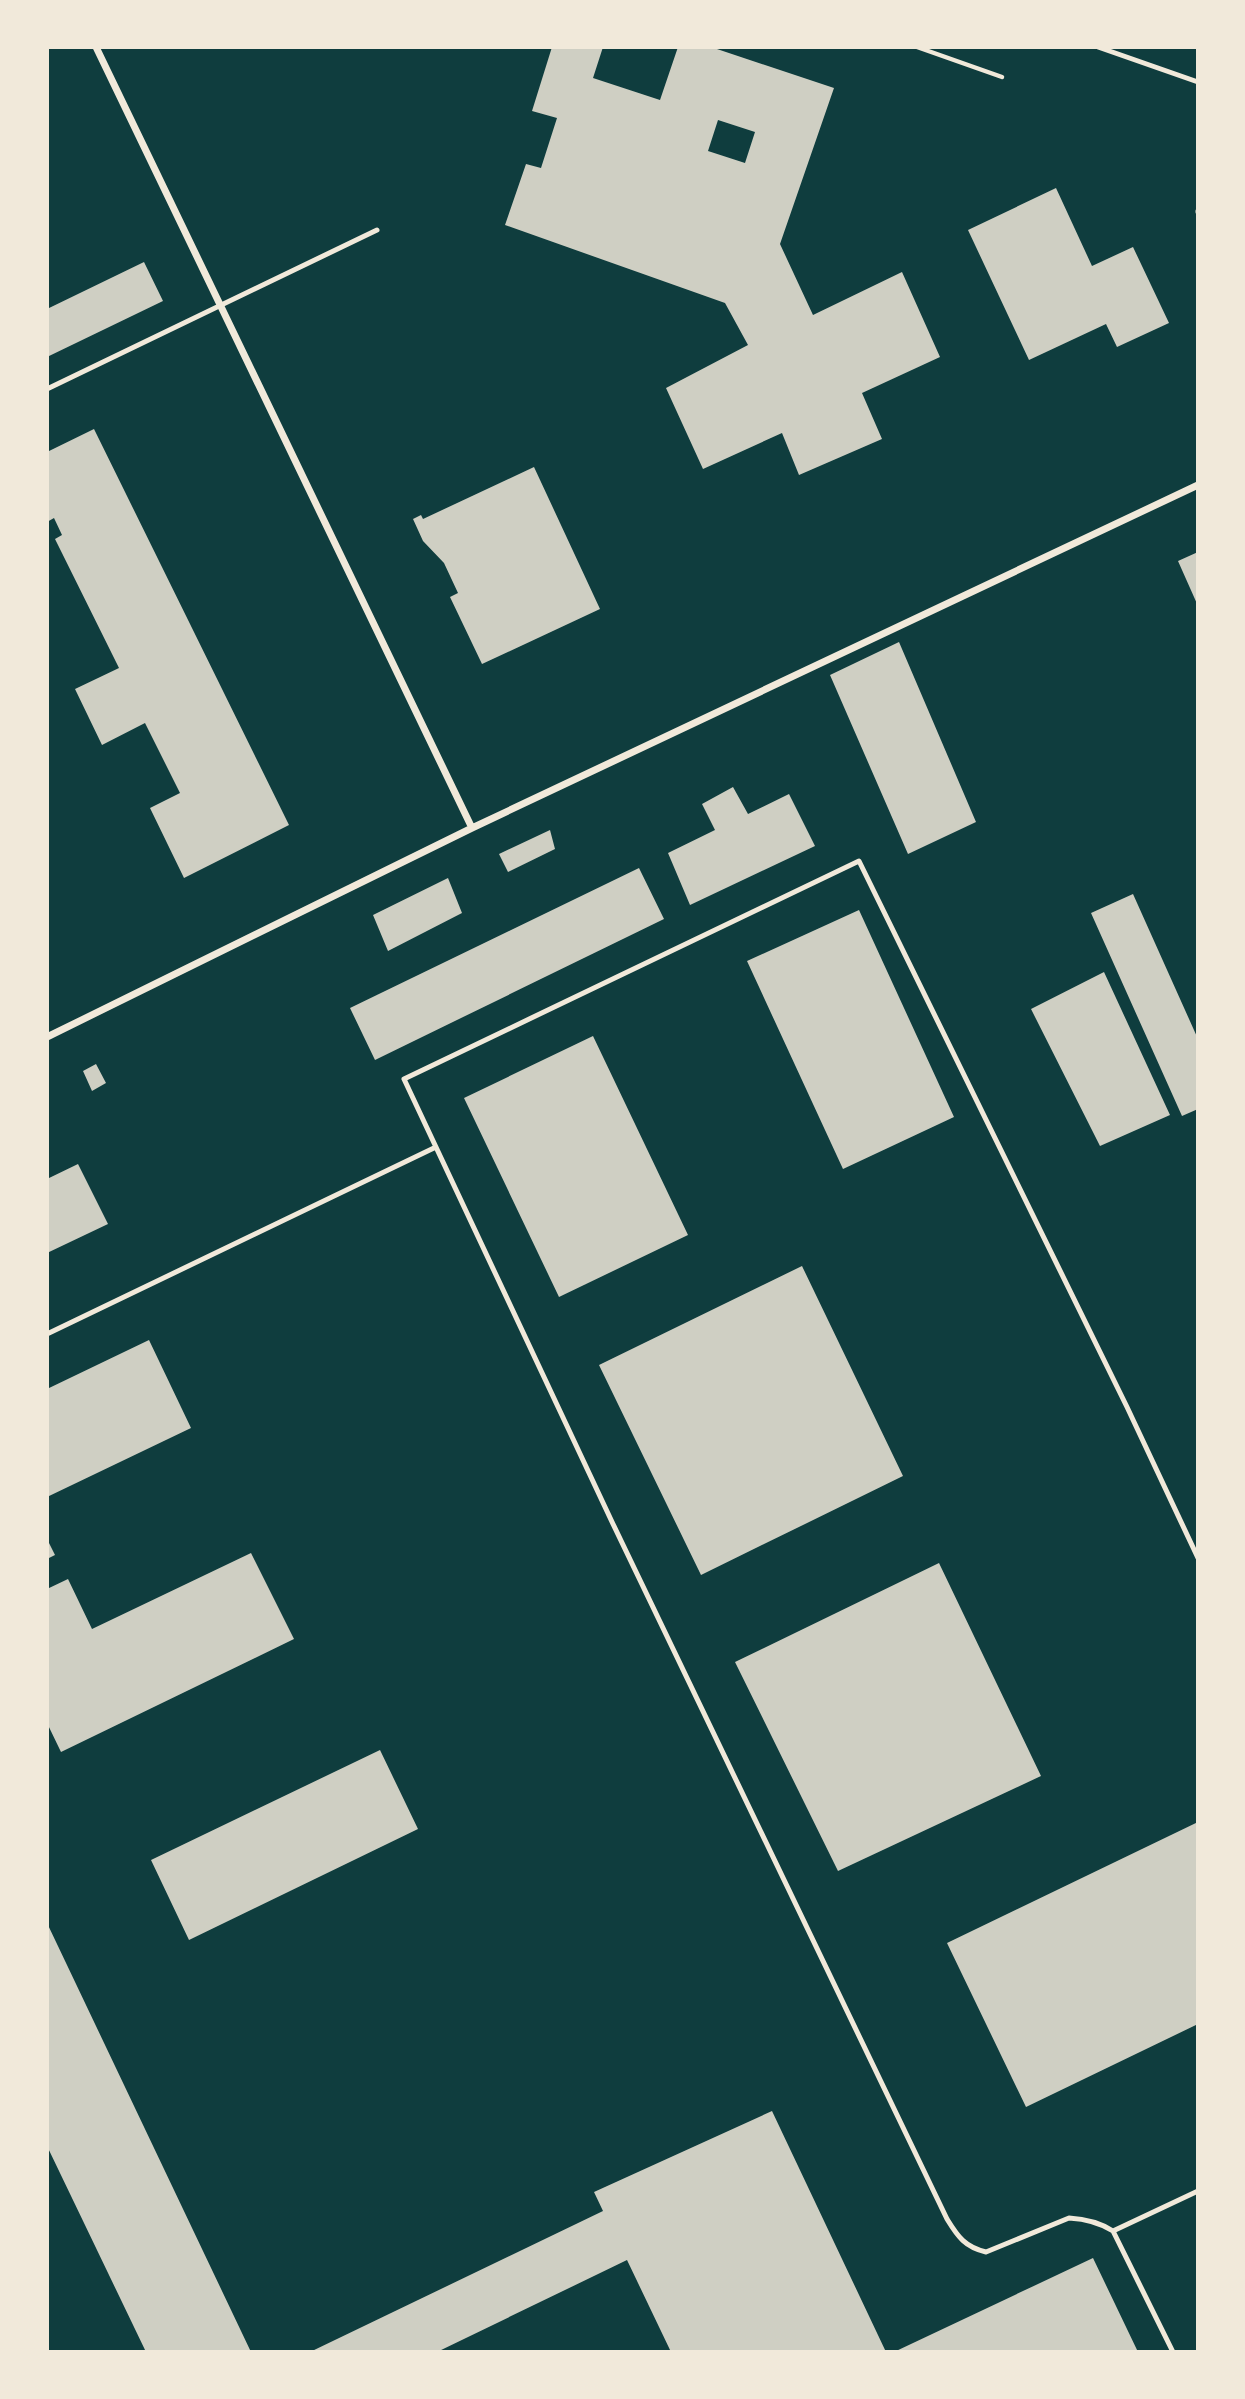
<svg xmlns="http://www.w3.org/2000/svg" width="1245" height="2399" viewBox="0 0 1245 2399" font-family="'Fira Sans',sans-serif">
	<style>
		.building { fill: #cfcfc3; fill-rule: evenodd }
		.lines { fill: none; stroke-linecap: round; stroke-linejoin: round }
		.path { stroke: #f1e9da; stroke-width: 4.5 }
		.service { stroke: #f1e9da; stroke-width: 5 }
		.minor { stroke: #f1e9da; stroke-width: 7 }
	</style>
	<rect width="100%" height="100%" fill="#0f3d3e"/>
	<!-- building -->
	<path class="building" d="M552 47H603L593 78 660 100 678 47H711L834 88 780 244 813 315 902 272 940 357 862 393 882 439 799 475 782 433 703 469 666 388 748 345 725 303 505 225 526 164 541 168 557 118 532 111ZM718 120 755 132 745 163 708 151Z
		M1056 188 1092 266 1133 247 1169 323 1117 347 1106 324 1029 360 968 230Z
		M144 262 163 301 47 357V309Z
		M94 429 289 825 184 878 150 808 180 793 145 723 102 745 75 689 119 668 55 539 62 535 54 518 47 522V452Z
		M534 467 600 609 482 664 450 597 458 593 444 563 423 541 413 519 421 515 423 519Z
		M1198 552V606L1178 561Z
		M899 642 976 822 908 854 830 675Z
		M733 787 748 814 789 794 815 846 690 905 668 853 715 830 702 804Z
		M550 830 555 849 508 872 499 854Z
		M639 868 664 919 375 1060 350 1008Z
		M448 878 462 913 388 951 373 915Z
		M1133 894 1198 1039V1109L1182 1116 1091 913Z
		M859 910 954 1117 843 1169 747 961Z
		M1104 972 1170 1115 1100 1146 1031 1009Z
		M593 1036 688 1235 559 1297 464 1098Z
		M96 1064 106 1083 92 1091 83 1071Z
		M78 1164 108 1224 47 1253V1179Z
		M802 1266 903 1476 701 1575 599 1365Z
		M149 1340 191 1428 47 1497V1389Z
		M47 1539 55 1555 47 1559Z
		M251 1553 294 1639 61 1752 47 1723V1589L68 1579 92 1629Z
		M939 1563 1041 1776 838 1871 735 1662Z
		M380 1750 418 1829 189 1940 151 1860Z
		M1198 1822V2024L1026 2107 947 1943Z
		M47 1923 251 2352H146L47 2146Z
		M772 2111 886 2352H671L627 2260 437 2352H310L603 2211 594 2192Z
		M1093 2258 1138 2352H894Z"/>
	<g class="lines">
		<!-- path -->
		<path class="path" d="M917 47 1002 77"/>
		<!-- service -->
		<path class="service" d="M1098 47 1198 82
			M1198 211V212
			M47 389 377 230
			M47 1334 436 1147
			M1113 2231 1198 2191
			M1173 2352 1113 2231C1099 2222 1086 2219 1069 2218L986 2252C965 2247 958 2237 947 2219L613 1524 404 1079 859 861 1127 1407 1198 1558"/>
		<!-- minor -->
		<path class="minor" d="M96 47 472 828
			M47 1037 472 828 1198 485"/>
	</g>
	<!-- border -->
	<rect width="1245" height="2399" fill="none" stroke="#f1e9da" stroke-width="98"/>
</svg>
